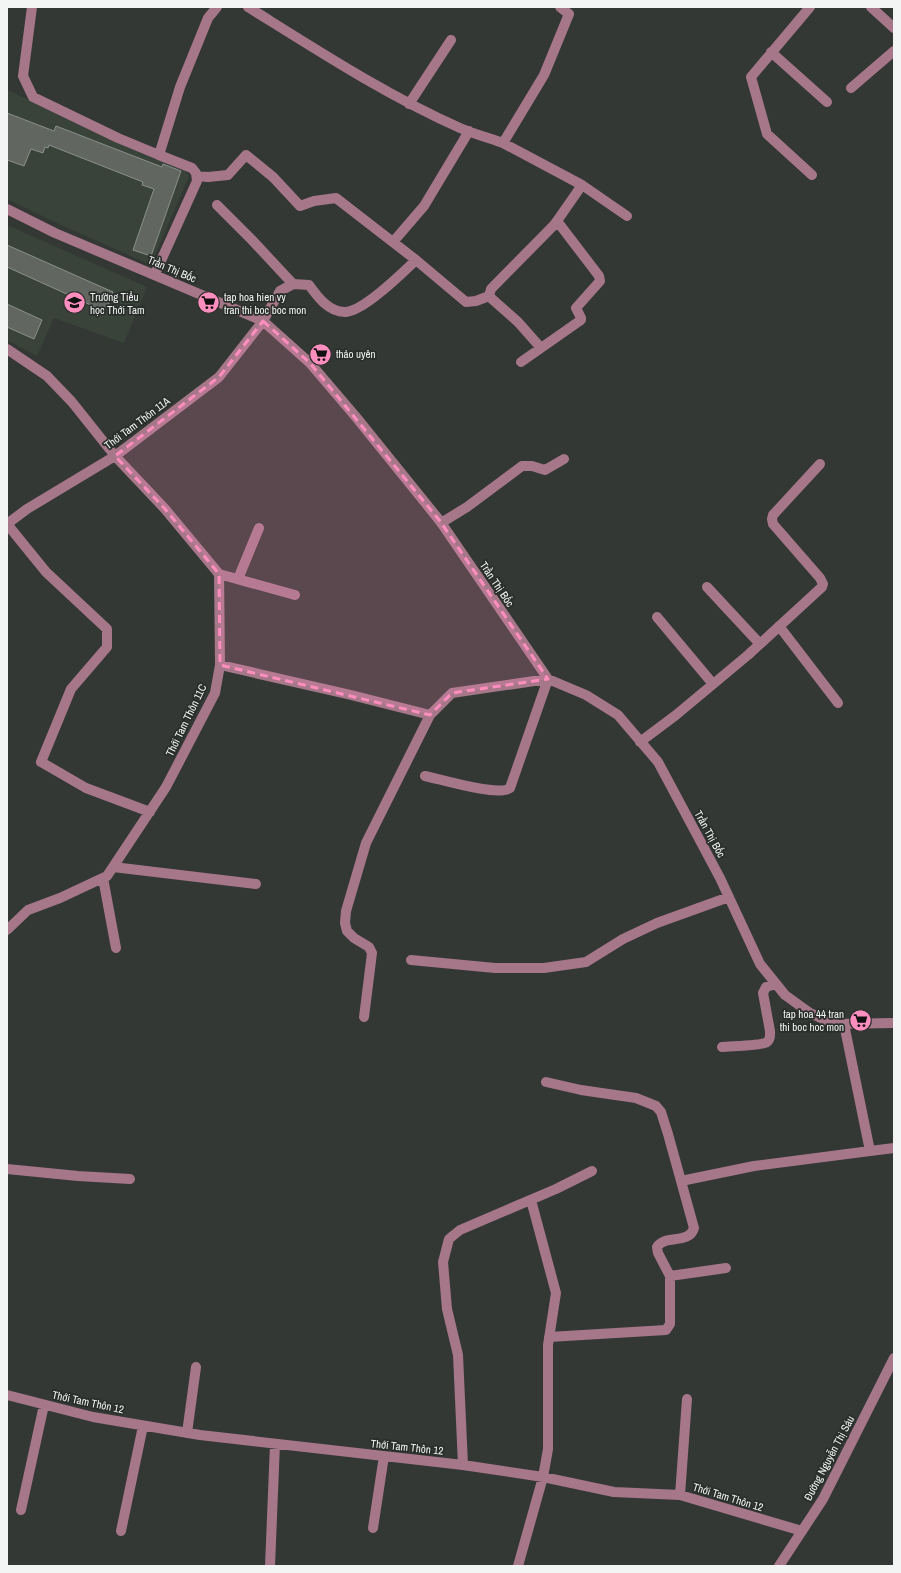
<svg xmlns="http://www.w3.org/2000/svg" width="901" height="1573" viewBox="0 0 901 1573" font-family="'Archivo Narrow',sans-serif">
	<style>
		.built { fill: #39433a }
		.building { fill: #616661; stroke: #898f8a }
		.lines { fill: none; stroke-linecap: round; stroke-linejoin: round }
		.minor { stroke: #a67689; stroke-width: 10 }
		.marked { fill: #fe8ebe; fill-opacity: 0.2; stroke: #fe8ebe; stroke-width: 3; stroke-dasharray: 8 5; stroke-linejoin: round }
		.labels { text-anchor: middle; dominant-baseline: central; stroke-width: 3.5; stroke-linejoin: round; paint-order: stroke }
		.street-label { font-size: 11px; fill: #f2f5f3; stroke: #292e2a }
		.poi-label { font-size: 11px; fill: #f2f5f3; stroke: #292e2a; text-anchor: start }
	</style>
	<rect width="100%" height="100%" fill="#333834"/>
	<!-- built -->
	<path class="built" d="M7 90 185 169 189 176 154 258 149 264 61 225 7 199Z
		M7 225 147 287 124 343 54 318 37 356 7 340Z"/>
	<!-- building -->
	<path class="building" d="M7 113 54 131 56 126 162 167 163 164 181 171 151 256 133 250 154 189 142 185 143 182 49 145 48 148 45 147 43 153 31 149 24 166 7 160Z
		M7 245 113 292 107 308 104 306 102 310 7 267Z
		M7 304 42 320 34 339 7 327Z"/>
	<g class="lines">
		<!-- minor -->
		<path class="minor" d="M32 7 23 76 33 97 118 138 159 155
			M248 7C317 50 386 95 460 128 474 134 489 138 503 143L544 75 569 14 560 7
			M810 7 751 77 767 134 812 175
			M871 7 894 28
			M771 52 827 102
			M851 88 894 51
			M409 104 451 40
			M503 143 582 185 557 221 554 225 491 289 489 296 492 299 518 322 541 348 581 320V318L576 308 600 281 599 276 557 221
			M197 176 208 177 228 175 246 155 273 177 300 206 314 201 336 198 416 260
			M582 185 627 216
			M217 205 252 240 293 284
			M7 209 55 233 263 321 310 363 356 417 440 521 548 679 586 695 618 715 658 762 720 878 760 964 785 995 810 1013 834 1024 894 1023
			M393 242 424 206 469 131
			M155 274 197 181 196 173 192 168 159 155 180 87 208 18 217 7
			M7 349 47 376 72 402 115 456 165 509 219 574 220 665 215 693 166 787 107 876 60 898 28 910 7 930
			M521 362 541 348
			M441 523 467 507 522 466H532L545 470 564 459
			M7 524 27 509 115 456 219 377 263 321 280 291 293 284 309 285C317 296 329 313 346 312 365 310 401 274 416 260L466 302 476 301 489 296
			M7 524 46 572 107 629V647L71 689 41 762 86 788 150 812
			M219 574 295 595
			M238 579 259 528
			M707 587 760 644
			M657 617 713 684
			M779 626 838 703
			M220 665 351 695 430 715
			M640 742 676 715 748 655 822 587 823 584 820 578 773 524 772 519 773 515 820 464
			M113 867 256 884
			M103 878 116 948
			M411 960 495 968H544L586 962 623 939 657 923 729 897
			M364 1017 372 953 369 947 354 938 347 931 345 923 346 911 366 843 430 715 452 693 548 679 510 788C498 797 440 779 425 776
			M722 1047C731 1046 761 1046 767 1042 771 1039 770 1035 770 1031L763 993 766 987 775 984
			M546 1082 581 1090 636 1098 656 1106 661 1112 668 1134 694 1228C689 1245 665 1234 657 1247L658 1253 670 1276V1324L666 1330 549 1337
			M870 1151 894 1148
			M7 1169 78 1176 130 1179
			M681 1181 754 1166 870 1151 844 1024
			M670 1276 726 1268
			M7 1395 93 1417 200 1435 463 1465 543 1477 614 1492 680 1495 802 1531
			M187 1433 196 1367
			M463 1465 458 1355 447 1309 443 1262 449 1239 460 1230 556 1189 592 1171
			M680 1495 687 1399
			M21 1510 44 1405
			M373 1528 384 1456
			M121 1531 143 1426
			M270 1566 275 1444
			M518 1566 543 1477 548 1449V1345L556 1293 531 1200
			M779 1566 823 1499 894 1358"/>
	</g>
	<!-- marked area -->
	<path class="marked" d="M263 321 310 363 440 521 548 679 452 693 430 715 220 665 219 574 165 509 115 456 219 377Z"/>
	<!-- icons -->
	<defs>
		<symbol id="school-disc" viewBox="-11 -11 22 22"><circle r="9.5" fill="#fe8ebe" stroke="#292e2a"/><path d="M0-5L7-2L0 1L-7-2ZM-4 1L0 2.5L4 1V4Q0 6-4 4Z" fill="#111"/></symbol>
		<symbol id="supermarket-disc" viewBox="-11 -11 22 22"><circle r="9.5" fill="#fe8ebe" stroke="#292e2a"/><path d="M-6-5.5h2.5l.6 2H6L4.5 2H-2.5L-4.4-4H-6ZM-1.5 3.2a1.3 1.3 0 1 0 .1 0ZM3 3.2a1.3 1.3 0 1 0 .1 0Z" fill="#111"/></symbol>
	</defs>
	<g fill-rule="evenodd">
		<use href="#school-disc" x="62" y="290" width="25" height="25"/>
		<use href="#supermarket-disc" x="196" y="290" width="25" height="25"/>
		<use href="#supermarket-disc" x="308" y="342" width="25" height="25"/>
		<use href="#supermarket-disc" x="848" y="1008" width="25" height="25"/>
	</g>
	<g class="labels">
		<!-- street labels -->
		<g class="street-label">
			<text transform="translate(172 269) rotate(23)">Trần Thị Bốc</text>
			<text transform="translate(137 423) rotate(-37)">Thới Tam Thôn 11A</text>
			<text transform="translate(497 584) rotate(56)">Trần Thị Bốc</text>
			<text transform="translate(186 720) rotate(-64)">Thới Tam Thôn 11C</text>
			<text transform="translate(710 834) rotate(61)">Trần Thị Bốc</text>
			<text transform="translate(88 1402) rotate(12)">Thới Tam Thôn 12</text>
			<text transform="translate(407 1447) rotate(6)">Thới Tam Thôn 12</text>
			<text transform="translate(829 1458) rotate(-62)">Đường Nguyễn Thị Sáu</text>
			<text transform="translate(728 1497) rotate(17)">Thới Tam Thôn 12</text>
		</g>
		<!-- poi labels -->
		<g class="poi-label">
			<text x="90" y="297">Trường Tiểu<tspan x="90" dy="13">học Thới Tam</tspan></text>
			<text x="224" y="297">tap hoa hien vy<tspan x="224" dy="13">tran thi boc boc mon</tspan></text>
			<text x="336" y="354">thảo uyên</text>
			<text x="844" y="1014" text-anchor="end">tap hoa 44 tran<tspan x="844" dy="13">thi boc hoc mon</tspan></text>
		</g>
	</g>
	<!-- border -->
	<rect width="901" height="1573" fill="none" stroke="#f2f5f3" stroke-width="16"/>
</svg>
